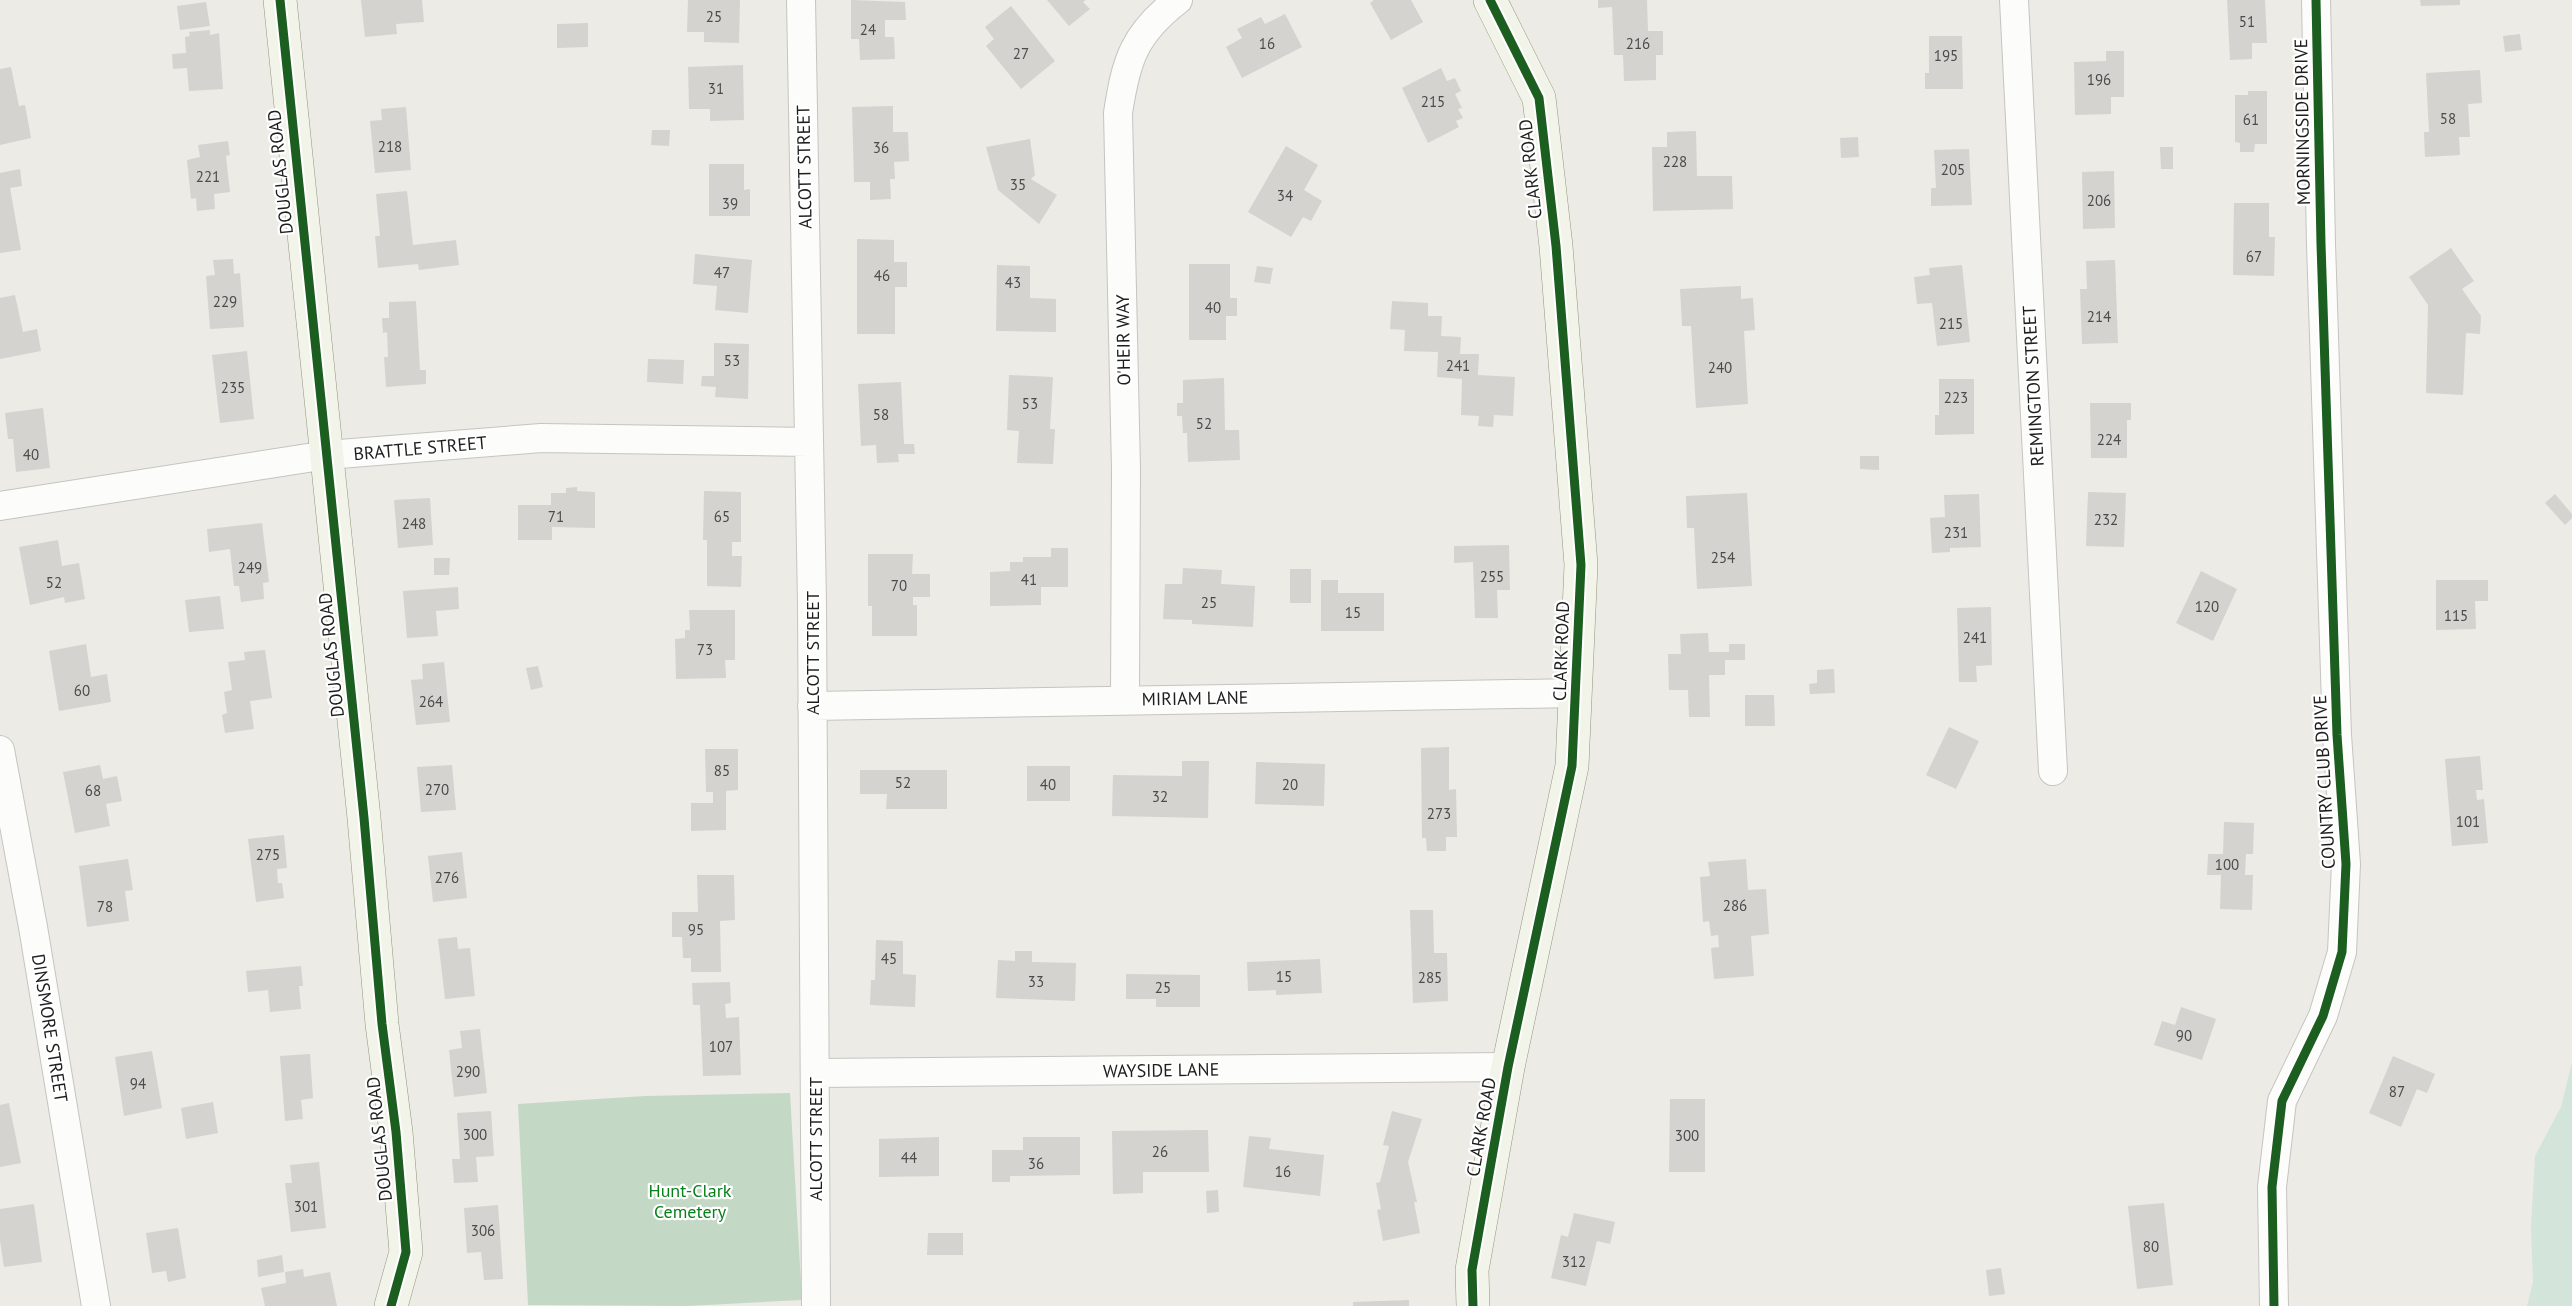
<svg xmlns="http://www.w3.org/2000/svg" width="2572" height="1306" viewBox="0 0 2572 1306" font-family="'PT Sans',sans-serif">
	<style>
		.wetland { fill: #d3e4db }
		.cemetery { fill: #c4d8c6 }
		.building { fill: #d4d3cf }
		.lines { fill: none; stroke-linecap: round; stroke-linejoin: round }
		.street-casing { stroke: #c5c4c2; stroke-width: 30 }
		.secondary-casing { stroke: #92967e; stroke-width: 34 }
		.street { stroke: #fcfcfb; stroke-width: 28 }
		.secondary { stroke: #f2f3e9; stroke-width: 33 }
		.cycleway-casing { stroke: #fff; stroke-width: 13 }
		.cycleway { stroke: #1b5e20; stroke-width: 9 }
		.labels { text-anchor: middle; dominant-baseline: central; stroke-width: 4.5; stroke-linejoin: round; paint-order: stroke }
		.number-label { font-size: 15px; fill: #4c4b4a }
		.street-label { font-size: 18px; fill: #1e1e1e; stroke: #fff }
		.park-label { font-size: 18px; fill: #08801c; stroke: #fff }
	</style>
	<rect width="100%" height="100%" fill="#ecebe6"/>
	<!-- wetland -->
	<path class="wetland" d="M2572 1062V1306H2527L2533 1282 2531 1227 2535 1156 2561 1107Z"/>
	<!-- cemetery -->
	<path class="cemetery" d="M790 1093 802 1300 687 1306 528 1305 518 1104 645 1096Z"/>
	<!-- building -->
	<path class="building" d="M361 0H422L424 22 396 24 397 34 365 37Z
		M688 0H740L739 43 704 42V32H687Z
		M851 0 905 2 906 20H885V37H894L895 59 860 60 859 39H851Z
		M1047 0H1086L1083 2 1090 9 1069 26Z
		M1374 0H1411L1423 22 1391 40 1370 3Z
		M1598 0H1647L1648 31H1663V55H1656V80L1624 81 1623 55H1614L1612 7 1598 8Z
		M2227 0H2265L2267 43H2252V59L2230 60Z
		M2420 0H2460V5L2421 6Z
		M206 2 210 26 180 30 177 6Z
		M1011 6 1055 61 1021 89 986 46 994 39 985 27Z
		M1285 14 1302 47 1242 78 1226 47 1242 38 1237 29 1261 17 1265 24Z
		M588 23V47L557 48V24Z
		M210 30V35L219 33 223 89 189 91 187 68 173 69 172 54 186 53 185 37 190 36 189 32Z
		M2520 34 2522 50 2505 52 2503 36Z
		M1929 36H1962L1963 89H1925V73H1929Z
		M2106 51H2124V97H2111V114L2075 115 2074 62 2106 61Z
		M743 65 744 120 710 121V109H689L688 67Z
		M11 67 19 106 25 105 31 138 0 145V69Z
		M1441 68 1447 81 1455 78 1461 91 1455 94 1462 108 1458 109 1463 118 1456 121 1459 127 1428 143 1402 88Z
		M2480 70 2482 103 2468 104 2470 137H2459L2460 155 2425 157 2424 132H2429L2426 73Z
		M2248 91H2267V144H2255L2254 152H2240V143L2235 142V95H2248Z
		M893 106V132H908L909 161 894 162 895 179H890L891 199 870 200V182H854L852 107Z
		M406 107 411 170 375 173 370 121 382 120 381 109Z
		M652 130H670L669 146 651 145Z
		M1696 131 1697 176H1732L1733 209 1653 211 1652 147H1667V132Z
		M1858 137 1859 157 1841 158 1840 138Z
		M1030 139 1035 175 1031 179 1057 195 1039 224 998 190 986 147Z
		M228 141 230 155 226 156 230 192 214 194 215 209 197 211 196 198 191 199 187 160 200 157 198 145Z
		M1286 146 1318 165 1304 190 1322 201 1311 221 1303 217 1291 237 1248 212Z
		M2160 147H2173V169H2161Z
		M1969 149 1972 205 1931 206V188H1936L1934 150Z
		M709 164H744V190L750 189V216H709Z
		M20 169 22 186 10 188 21 250 0 253V173Z
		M2114 171 2115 228 2083 229 2082 172Z
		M407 191 413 245 456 240 459 265 419 270 418 264 378 268 375 236H380L376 194Z
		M2234 203H2269V237H2275L2274 276 2233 275Z
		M857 239 894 240V262H907V287H895V334H857Z
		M2451 248 2474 281 2462 289 2481 316 2480 334 2466 333 2463 395 2426 393 2428 305 2409 277Z
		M695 254 752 260 748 313 715 310 717 286 693 284Z
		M233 259 234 274 240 273 244 327 210 329 206 276 215 275 213 260Z
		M2115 260 2118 343 2082 344 2080 289H2087L2086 261Z
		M1189 264H1230V298H1237V316H1226V340H1189Z
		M997 265 1030 266V298L1056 299V332L996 331Z
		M1962 265 1970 342 1937 346 1932 303 1917 304 1914 277 1930 275 1929 268Z
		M1257 266 1273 268 1270 284 1254 282Z
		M1741 286V299L1753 298 1755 330 1744 331 1748 404 1696 408 1691 326H1682L1680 289Z
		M15 295 23 332 37 329 41 351 0 359V298Z
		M416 301 420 370H426V384L386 387 384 357H388L387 332 383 333 382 318H389V302Z
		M1392 301 1428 303V316H1442L1441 336 1461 337 1460 354H1479L1478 375 1515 377 1513 416 1494 415 1493 427 1478 426 1479 416 1461 415 1462 379 1437 377 1438 352 1404 351 1405 330 1390 329Z
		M714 343 749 344 748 399 715 397 716 387 701 386 702 376H714Z
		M247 351 254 419 220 423 212 355Z
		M648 359 684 360 683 384 647 382Z
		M1009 375 1053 377 1050 429H1055L1053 464 1017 463 1019 431 1007 430Z
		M1224 378 1225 430H1239L1240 460 1188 462 1187 433H1183L1182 416H1177V403H1183V380Z
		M1939 379H1974V434L1935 435V415H1939Z
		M901 382 904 444H914L915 454H898L899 462 877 463 876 445 861 446 858 384Z
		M2090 403H2131V420H2127V458H2091Z
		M43 408 50 468 16 472 13 439H8L5 413Z
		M1860 456H1879V470L1860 469Z
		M577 487V491L595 492V528L552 527V540H518V505H551V493H566V488Z
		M704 491 741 492V542H732V556H742L741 587 707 586V540H703Z
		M2088 492 2126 493 2124 547 2086 546Z
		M1747 493 1752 586 1697 589 1694 528H1687L1686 496Z
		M1979 494 1981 547 1950 548V552L1932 553 1930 518 1945 517 1944 495Z
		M2555 494 2572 514V518L2565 525 2545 503Z
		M430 498 433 545 398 548 394 500Z
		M262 523 269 582 263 583 264 599 241 602 239 586H234L230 549 209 552 207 529Z
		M58 540 62 566 79 563 85 599 65 603 64 597 30 605 19 547Z
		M1509 545 1510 590H1497L1498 618H1475L1473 562 1454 563V546Z
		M1051 548H1068V587H1041V605L990 606V572L1010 571V562H1023V557H1051Z
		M868 554H913L912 574H930V597H913V605H917V636H872V606H868Z
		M434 558H450L449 575H434Z
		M1183 568 1222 570 1221 584 1255 586 1253 627 1192 624V620L1163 619 1165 584H1182Z
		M1290 569H1311V603H1290Z
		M2201 571 2237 589 2213 641 2176 623Z
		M1321 580H1338V593H1384V631H1321Z
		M2436 580H2488V601H2475L2476 629 2436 630Z
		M458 587 459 609 436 611 438 636 407 638 403 591Z
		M220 596 224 629 189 632 185 600Z
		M1991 607 1992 665 1976 666 1977 682H1959L1957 608Z
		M689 610H735V660H725L726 678 676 679 675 639 685 638V630H690Z
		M1708 633 1709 652H1729V644H1745V660H1725V675H1709L1710 717H1689L1688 690H1669L1668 654H1681L1680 634Z
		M86 644 91 677 107 674 111 702 59 711 49 651Z
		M265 650 272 698 250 701 254 729 225 733 222 715 227 713 224 692 232 690 228 662 245 660 244 652Z
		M444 662 450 722 416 725 411 680 423 679 422 664Z
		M538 666 543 687 531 690 526 668Z
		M1834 669 1835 693 1810 694 1809 684 1817 683V670Z
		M1745 695H1774L1775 726H1745Z
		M1949 727 1979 741 1956 789 1926 775Z
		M1449 747V790L1456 789 1457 837H1446V851H1427L1426 838H1422L1421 748Z
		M705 749H738V790L726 791V830L691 831V803H713V792H706Z
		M2480 756 2483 790H2476L2477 800 2484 799 2488 843 2452 846 2445 759Z
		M1182 761H1209L1208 818 1112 816 1113 775 1182 776Z
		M1256 762 1325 764 1324 806 1255 804Z
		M100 765 103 779 117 776 122 801 106 804 110 826 75 833 63 772Z
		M452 765 456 810 421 812 417 767Z
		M1027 766H1070V801H1027Z
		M860 770H947V809H886L887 794H860Z
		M2224 822 2254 823 2253 854H2246L2245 875H2253L2252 910 2220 909 2221 875H2207L2208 854H2223Z
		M284 835 287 868 277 869 278 883H282L284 898 256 902 248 839Z
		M462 852 467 898 433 902 428 856Z
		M128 859 133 890 125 891 129 921 87 927 79 866Z
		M1746 859 1748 890 1766 889 1769 934 1751 936 1754 976 1714 979 1711 948 1719 947 1718 935 1711 936 1709 921 1703 922 1700 877 1710 876 1708 862Z
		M697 875H734L735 920 720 921 721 972H691V958H683L682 937H672V912H698Z
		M1410 910H1433L1434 953H1447L1448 1001 1413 1003Z
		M457 937 458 949 470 948 475 996 445 999 438 939Z
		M876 940 903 941V974L916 975 915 1007 870 1005 871 980H875Z
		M1015 951H1032V962L1076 963 1075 1001 996 998 998 960 1015 961Z
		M1320 959 1322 993 1276 995V990L1248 991 1247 962Z
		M301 966 303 986H299L301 1009 270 1012 268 990 248 992 246 971Z
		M1126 974 1200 975V1007H1156V999H1126Z
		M730 982 731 1003 725 1004 726 1018 739 1017 741 1075 703 1076 700 1005H693L692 983Z
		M2181 1007 2216 1019 2202 1060 2154 1045 2162 1021 2175 1025Z
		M480 1029 487 1093 454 1097 449 1050 462 1048 460 1031Z
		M152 1051 162 1108 124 1116 115 1057Z
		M310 1054 313 1098 301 1100 303 1119 285 1121 280 1056Z
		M2393 1056 2435 1074 2427 1093 2417 1089 2401 1127 2369 1113Z
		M1670 1099H1705V1172H1669Z
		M213 1102 218 1133 186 1139 181 1108Z
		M9 1103 21 1163 0 1167V1105Z
		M491 1111 494 1156 476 1157 478 1182 454 1183 452 1159H460L457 1113Z
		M1392 1111 1422 1119 1408 1162 1417 1202H1414L1420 1233 1383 1241 1377 1210 1381 1209 1376 1183 1380 1182 1389 1146 1383 1145Z
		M1208 1130 1209 1172H1143V1193L1113 1194 1112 1131Z
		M1249 1136 1271 1138 1269 1149 1324 1155 1320 1196 1243 1187Z
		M939 1137V1176L879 1177V1139Z
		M1023 1137H1080V1175L1010 1176V1182H992V1150H1023Z
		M319 1162 326 1228 291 1232 285 1183H292L290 1165Z
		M1218 1190 1219 1212 1207 1213 1206 1191Z
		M2164 1203 2173 1285 2137 1289 2128 1206Z
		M34 1204 42 1262 4 1267 0 1241V1209Z
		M498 1205 503 1279 484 1280 481 1252 467 1253 464 1208Z
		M1574 1213 1615 1222 1610 1244 1597 1241 1586 1286 1551 1278 1561 1235 1568 1237Z
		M178 1228 186 1278 168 1282 166 1271 152 1273 146 1233Z
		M928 1233H963V1255H927Z
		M282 1255 284 1272 258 1277 257 1260Z
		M2001 1268 2005 1294 1989 1296 1986 1270Z
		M303 1269 304 1277 330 1272 337 1306H265L261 1288 286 1283 285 1272Z
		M1409 1300V1306H1353V1302Z"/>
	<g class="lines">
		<defs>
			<path id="street" d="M801 0 812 604 816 1306
				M2014 0 2053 771
				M0 506 327 455 541 438 809 442
				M1125 699 1126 469 1118 113C1126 60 1134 34 1178 0
				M812 706 1577 693
				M0 750 33 927 96 1306
				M815 1073 1508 1067
				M2274 1306 2272 1187 2282 1101 2323 1016 2342 952 2346 864 2337 735 2321 244 2316 0"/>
			<path id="secondary" d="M280 0 364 818 382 1024 396 1132 406 1252 391 1306
				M1473 1306 1472 1270 1508 1067 1572 766 1581 565 1556 246 1539 98 1490 0"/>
		</defs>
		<!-- street casing -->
		<use href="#street" class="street-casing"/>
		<!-- secondary casing -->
		<use href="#secondary" class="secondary-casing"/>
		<!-- street -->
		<use href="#street" class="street"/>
		<!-- secondary -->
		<use href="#secondary" class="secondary"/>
		<defs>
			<path id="cycleway" d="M280 0 364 818 382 1024 396 1132 406 1252 391 1306
				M1473 1306 1472 1270 1508 1067 1572 766 1581 565 1556 246 1539 98 1490 0
				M2274 1306 2272 1187 2282 1101 2323 1016 2342 952 2346 864 2337 735 2321 244 2316 0"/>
		</defs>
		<!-- cycleway casing -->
		<use href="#cycleway" class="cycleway-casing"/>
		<!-- cycleway -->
		<use href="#cycleway" class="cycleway"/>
	</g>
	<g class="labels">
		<!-- number labels -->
		<g class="number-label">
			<text x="714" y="16">25</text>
			<text x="2247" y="21">51</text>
			<text x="868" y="29">24</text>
			<text x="1267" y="43">16</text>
			<text x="1638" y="43">216</text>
			<text x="1021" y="53">27</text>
			<text x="1946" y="55">195</text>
			<text x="2099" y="79">196</text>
			<text x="716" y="88">31</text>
			<text x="1433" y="101">215</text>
			<text x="2448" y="118">58</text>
			<text x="2251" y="119">61</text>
			<text x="390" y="146">218</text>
			<text x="881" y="147">36</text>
			<text x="1675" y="161">228</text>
			<text x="1953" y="169">205</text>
			<text x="208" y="176">221</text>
			<text x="1018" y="184">35</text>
			<text x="1285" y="195">34</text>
			<text x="2099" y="200">206</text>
			<text x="730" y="203">39</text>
			<text x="2254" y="256">67</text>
			<text x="722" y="272">47</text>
			<text x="882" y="275">46</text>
			<text x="1013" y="282">43</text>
			<text x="225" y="301">229</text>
			<text x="1213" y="307">40</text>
			<text x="2099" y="316">214</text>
			<text x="1951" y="323">215</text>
			<text x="732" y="360">53</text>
			<text x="1458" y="365">241</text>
			<text x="1720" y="367">240</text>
			<text x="233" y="387">235</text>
			<text x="1956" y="397">223</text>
			<text x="1030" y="403">53</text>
			<text x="881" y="414">58</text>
			<text x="1204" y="423">52</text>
			<text x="2109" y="439">224</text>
			<text x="31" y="454">40</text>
			<text x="556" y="516">71</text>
			<text x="722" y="516">65</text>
			<text x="2106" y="519">232</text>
			<text x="414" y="523">248</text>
			<text x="1956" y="532">231</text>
			<text x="1723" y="557">254</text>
			<text x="250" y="567">249</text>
			<text x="1492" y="576">255</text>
			<text x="1029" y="579">41</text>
			<text x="54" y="582">52</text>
			<text x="899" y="585">70</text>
			<text x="1209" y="602">25</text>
			<text x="2207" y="606">120</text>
			<text x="1353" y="612">15</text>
			<text x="2456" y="615">115</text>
			<text x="1975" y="637">241</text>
			<text x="705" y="649">73</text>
			<text x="82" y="690">60</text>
			<text x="431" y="701">264</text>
			<text x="722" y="770">85</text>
			<text x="903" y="782">52</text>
			<text x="1048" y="784">40</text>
			<text x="1290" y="784">20</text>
			<text x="437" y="789">270</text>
			<text x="93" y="790">68</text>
			<text x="1160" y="796">32</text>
			<text x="1439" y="813">273</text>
			<text x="2468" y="821">101</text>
			<text x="268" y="854">275</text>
			<text x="2227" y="864">100</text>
			<text x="447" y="877">276</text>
			<text x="1735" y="905">286</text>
			<text x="105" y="906">78</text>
			<text x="696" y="929">95</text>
			<text x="889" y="958">45</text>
			<text x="1284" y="976">15</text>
			<text x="1430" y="977">285</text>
			<text x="1036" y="981">33</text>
			<text x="1163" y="987">25</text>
			<text x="2184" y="1035">90</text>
			<text x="721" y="1046">107</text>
			<text x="468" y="1071">290</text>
			<text x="138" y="1083">94</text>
			<text x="2397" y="1091">87</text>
			<text x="475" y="1134">300</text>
			<text x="1687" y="1135">300</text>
			<text x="1160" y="1151">26</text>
			<text x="909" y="1157">44</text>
			<text x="1036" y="1163">36</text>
			<text x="1283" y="1171">16</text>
			<text x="306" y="1206">301</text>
			<text x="483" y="1230">306</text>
			<text x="2151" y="1246">80</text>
			<text x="1574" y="1261">312</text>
		</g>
		<!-- street labels -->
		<g class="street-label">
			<text transform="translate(2302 122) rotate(-91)">MORNINGSIDE DRIVE</text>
			<text transform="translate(804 167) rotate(-91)">ALCOTT STREET</text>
			<text transform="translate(1530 169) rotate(-96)">CLARK ROAD</text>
			<text transform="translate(280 172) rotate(-96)">DOUGLAS ROAD</text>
			<text transform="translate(1123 340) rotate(-91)">O'HEIR WAY</text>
			<text transform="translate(2033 386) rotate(-93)">REMINGTON STREET</text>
			<text transform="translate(420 448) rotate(-5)">BRATTLE STREET</text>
			<text transform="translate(1561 651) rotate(-88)">CLARK ROAD</text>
			<text transform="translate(812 653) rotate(-90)">ALCOTT STREET</text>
			<text transform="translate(331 655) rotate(-96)">DOUGLAS ROAD</text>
			<text transform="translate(1195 698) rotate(-1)">MIRIAM LANE</text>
			<text transform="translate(2324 782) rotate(-93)">COUNTRY CLUB DRIVE</text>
			<text transform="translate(50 1028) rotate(81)">DINSMORE STREET</text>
			<text transform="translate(1161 1070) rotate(-1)">WAYSIDE LANE</text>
			<text transform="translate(1481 1127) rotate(-80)">CLARK ROAD</text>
			<text transform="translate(379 1139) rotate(-96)">DOUGLAS ROAD</text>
			<text transform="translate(815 1139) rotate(-90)">ALCOTT STREET</text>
		</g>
		<!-- park labels -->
		<g class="park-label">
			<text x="690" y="1190">Hunt-Clark<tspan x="690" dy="21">Cemetery</tspan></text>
		</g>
	</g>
</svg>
